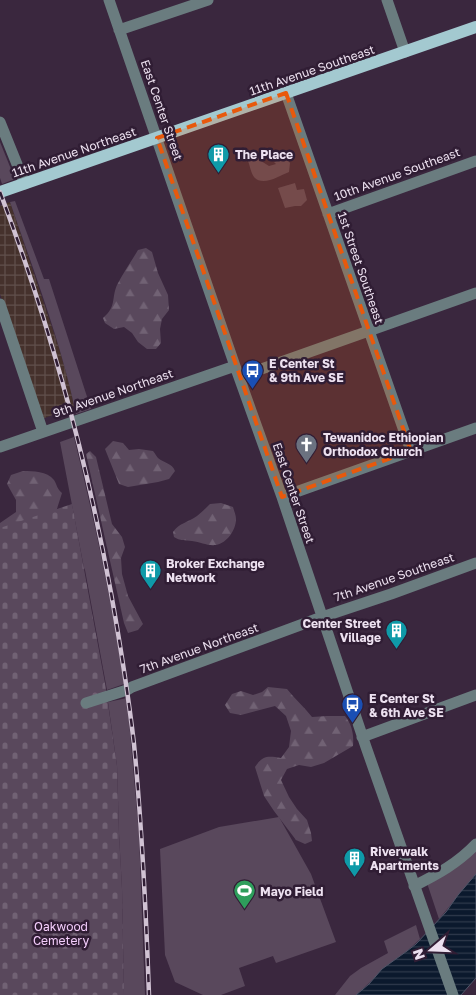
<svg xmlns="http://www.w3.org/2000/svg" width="476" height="995" viewBox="0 0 476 995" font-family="'Golos Text',sans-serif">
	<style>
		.industrial { fill: url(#industrial-grid) }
		.green { fill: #59485c }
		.forest { fill: url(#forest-firs) }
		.cemetery { fill: url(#cemetery-stones) }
		.water { fill: url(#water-rules); stroke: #4f5568 }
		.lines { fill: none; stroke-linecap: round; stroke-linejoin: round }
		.minor { stroke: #6a7c7f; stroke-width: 11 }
		.major { stroke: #a3c9d0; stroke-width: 12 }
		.rail-casing { stroke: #d0c2d3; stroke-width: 4.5 }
		.rail { stroke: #301d34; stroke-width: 2.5; stroke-dasharray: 8; stroke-linecap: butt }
		.marked { fill: #e8590c; fill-opacity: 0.2; stroke: #e8590c; stroke-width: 4; stroke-dasharray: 10 6; stroke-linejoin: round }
		.labels { text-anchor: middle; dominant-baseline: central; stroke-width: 5; stroke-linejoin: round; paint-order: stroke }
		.street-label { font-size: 12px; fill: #ede1f0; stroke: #301d34 }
		.poi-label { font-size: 12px; font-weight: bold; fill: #ede1f0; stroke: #301d34; text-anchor: start }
		.park-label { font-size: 12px; fill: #f5cefd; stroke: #301d34 }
	</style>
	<defs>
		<pattern id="industrial-grid" width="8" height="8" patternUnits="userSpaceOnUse" patternTransform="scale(1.25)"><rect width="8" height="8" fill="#45312c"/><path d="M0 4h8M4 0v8" fill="none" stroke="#604f4b"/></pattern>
		<pattern id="forest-firs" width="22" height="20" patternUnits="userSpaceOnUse" patternTransform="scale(1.25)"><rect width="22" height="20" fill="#59485c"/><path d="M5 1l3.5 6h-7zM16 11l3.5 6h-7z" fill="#716274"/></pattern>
		<pattern id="cemetery-stones" width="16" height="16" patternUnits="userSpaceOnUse" patternTransform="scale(1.25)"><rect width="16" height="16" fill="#59485c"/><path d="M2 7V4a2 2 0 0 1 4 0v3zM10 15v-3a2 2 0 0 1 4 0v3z" fill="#716274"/></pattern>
		<pattern id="water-rules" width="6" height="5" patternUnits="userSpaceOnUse" patternTransform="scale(1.25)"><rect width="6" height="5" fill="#0b192d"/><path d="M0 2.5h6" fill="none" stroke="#2f3a4c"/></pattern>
	</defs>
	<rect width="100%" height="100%" fill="#3a273e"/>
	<!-- industrial -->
	<path class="industrial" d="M10 202 59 348 70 386 74 407 42 419 0 294V206Z"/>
	<!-- green -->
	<path class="green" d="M0 142 15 179 2 184 0 178Z
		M259 157 261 161 269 166 276 164 274 162 284 158 288 160 290 163 289 172C279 176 263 187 254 177 251 173 250 166 248 161Z
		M295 183 297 190 304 189 307 200 301 206H295L285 208 278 188Z
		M15 201 44 279H49L91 409 76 414C61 342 34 272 10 202Z
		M74 437C94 519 112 601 124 684L107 690 85 570 84 568 60 442Z
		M127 698 139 835 145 995H124L122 889 119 834 117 766 108 702Z
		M279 817 311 874 336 942 276 963 273 956 239 968 245 986 221 995H203L175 982 165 955 160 849 219 827Z
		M476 849V874L439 919 427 883Z
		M416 925 420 939 407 951 393 961 356 995H335L350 976 361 968 388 953 384 941Z"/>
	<!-- forest -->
	<path class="forest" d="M146 248 152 252 158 273 168 295 169 310 162 319 160 329 161 343 156 349H147L138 342 132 333 124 327 114 329 105 323 103 318C117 306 111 299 117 285 123 273 131 262 138 250Z
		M113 441 123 443 129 450 139 449 153 451C155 453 156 456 158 458 164 463 172 463 175 471L169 479 158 482 128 487 119 484 105 449Z
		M90 451 96 457 112 524 122 537 125 547 121 558 122 574 128 596 143 624 138 630 128 633 124 623 86 454Z
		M23 471C33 471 47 471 54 480 57 485 57 489 62 493L53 521 0 554V523L16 512V500L7 484 11 475Z
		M221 503 233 507C234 511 236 515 236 519 236 530 227 543 216 545 207 546 201 542 192 541 185 540 180 541 174 537L173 532C179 523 189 522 197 516 202 512 206 508 210 504Z
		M268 687 287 689C295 699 304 707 312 717L327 716H345C352 725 354 734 353 746L324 763 311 767 299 765 287 769 281 780 289 797 297 809 307 820 311 833 312 841 305 844 296 840 274 811 264 796 255 767C263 755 268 756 281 758L289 747 291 731 286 716 275 706 241 715 230 713 225 705 232 694 241 691 253 695 262 692Z"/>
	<!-- cemetery -->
	<path class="cemetery" d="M72 504 105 683 117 766 119 834 122 889 124 995H0V528Z"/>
	<!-- water -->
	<path class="water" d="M476 874V978L461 995H356L369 984 382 969 407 951 416 944 446 912 458 895Z"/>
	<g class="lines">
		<!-- minor -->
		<path class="minor" d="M109 0 235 366 282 497 366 747 453 995
			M387 0 405 52
			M119 30 208 0
			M286 93 411 451
			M0 122 25 184
			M328 214 476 161
			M0 304 43 432
			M239 377 476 293
			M0 447 235 366
			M282 497 476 428
			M86 703 127 690 132 687 322 617 391 594 476 563
			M362 737 476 695
			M414 886C438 874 458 863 476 844"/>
		<!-- major -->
		<path class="major" d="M0 192 476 27"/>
		<defs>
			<path id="rail" d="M0 192C49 322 86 456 111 593 120 643 128 693 134 744 142 827 146 911 149 995"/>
		</defs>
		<!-- rail casing -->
		<use href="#rail" class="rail-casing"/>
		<!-- rail -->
		<use href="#rail" class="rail"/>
	</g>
	<!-- marked area -->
	<path class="marked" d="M286 93 411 451 282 497 157 138Z"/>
	<!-- icons -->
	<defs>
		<symbol id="building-pin" viewBox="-11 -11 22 30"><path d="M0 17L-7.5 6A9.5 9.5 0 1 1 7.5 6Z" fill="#0f9aa8" stroke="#301d34"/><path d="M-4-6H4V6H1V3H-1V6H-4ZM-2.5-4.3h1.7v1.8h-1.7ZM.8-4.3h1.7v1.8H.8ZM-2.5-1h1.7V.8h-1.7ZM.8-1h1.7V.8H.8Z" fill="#fff"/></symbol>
		<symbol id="bus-pin" viewBox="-11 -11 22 30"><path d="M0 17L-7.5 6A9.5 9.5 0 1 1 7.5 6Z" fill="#1a4fb4" stroke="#301d34"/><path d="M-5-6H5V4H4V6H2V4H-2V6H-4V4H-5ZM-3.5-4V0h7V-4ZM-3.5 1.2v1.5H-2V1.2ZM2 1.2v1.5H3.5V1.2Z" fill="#fff"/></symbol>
		<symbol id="church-pin" viewBox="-11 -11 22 30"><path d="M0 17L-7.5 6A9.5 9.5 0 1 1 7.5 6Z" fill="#6b7280" stroke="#301d34"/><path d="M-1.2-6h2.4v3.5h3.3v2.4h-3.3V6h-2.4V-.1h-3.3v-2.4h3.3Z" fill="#fff"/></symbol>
		<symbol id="stadium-pin" viewBox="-11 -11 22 30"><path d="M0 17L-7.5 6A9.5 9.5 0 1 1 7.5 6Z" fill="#2e9e5b" stroke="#301d34"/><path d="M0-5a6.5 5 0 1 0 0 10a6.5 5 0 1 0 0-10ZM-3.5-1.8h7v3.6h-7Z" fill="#fff"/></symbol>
	</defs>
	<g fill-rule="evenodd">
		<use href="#building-pin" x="206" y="142" width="25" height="34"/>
		<use href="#bus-pin" x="240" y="358" width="25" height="34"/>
		<use href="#church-pin" x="294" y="432" width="25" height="34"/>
		<use href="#building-pin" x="138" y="558" width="25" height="34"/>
		<use href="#building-pin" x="384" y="618" width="25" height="34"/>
		<use href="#bus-pin" x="340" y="692" width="25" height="34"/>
		<use href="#building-pin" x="342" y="846" width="25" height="34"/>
		<use href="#stadium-pin" x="232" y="878" width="25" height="34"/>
	</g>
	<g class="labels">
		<!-- street labels -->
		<g class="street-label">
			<text transform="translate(312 70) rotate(-19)">11th Avenue Southeast</text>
			<text transform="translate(162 110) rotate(71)">East Center Street</text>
			<text transform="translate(74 152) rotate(-19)">11th Avenue Northeast</text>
			<text transform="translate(397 174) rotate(-20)">10th Avenue Southeast</text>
			<text transform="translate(361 268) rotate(71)">1st Street Southeast</text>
			<text transform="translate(113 393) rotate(-19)">9th Avenue Northeast</text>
			<text transform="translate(294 493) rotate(71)">East Center Street</text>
			<text transform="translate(394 577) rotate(-19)">7th Avenue Southeast</text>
			<text transform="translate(199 648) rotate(-20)">7th Avenue Northeast</text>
		</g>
		<!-- poi labels -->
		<g class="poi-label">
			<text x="235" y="154">The Place</text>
			<text x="269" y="363">E Center St<tspan x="269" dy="14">&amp; 9th Ave SE</tspan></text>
			<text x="323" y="437">Tewanidoc Ethiopian<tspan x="323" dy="14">Orthodox Church</tspan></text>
			<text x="166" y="563">Broker Exchange<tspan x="166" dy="14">Network</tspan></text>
			<text x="381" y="623" text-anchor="end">Center Street<tspan x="381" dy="14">Village</tspan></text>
			<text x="369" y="698">E Center St<tspan x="369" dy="14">&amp; 6th Ave SE</tspan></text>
			<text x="370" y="851">Riverwalk<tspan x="370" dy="14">Apartments</tspan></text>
			<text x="260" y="891">Mayo Field</text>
		</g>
		<!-- park labels -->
		<g class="park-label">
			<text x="61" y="926">Oakwood<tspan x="61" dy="14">Cemetery</tspan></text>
		</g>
	</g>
	<!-- north arrow -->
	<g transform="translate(431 950) rotate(251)" stroke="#301d34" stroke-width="4" paint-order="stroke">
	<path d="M0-4L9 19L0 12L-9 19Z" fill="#ede1f0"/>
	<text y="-8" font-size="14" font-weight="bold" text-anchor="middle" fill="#ede1f0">N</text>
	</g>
</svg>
